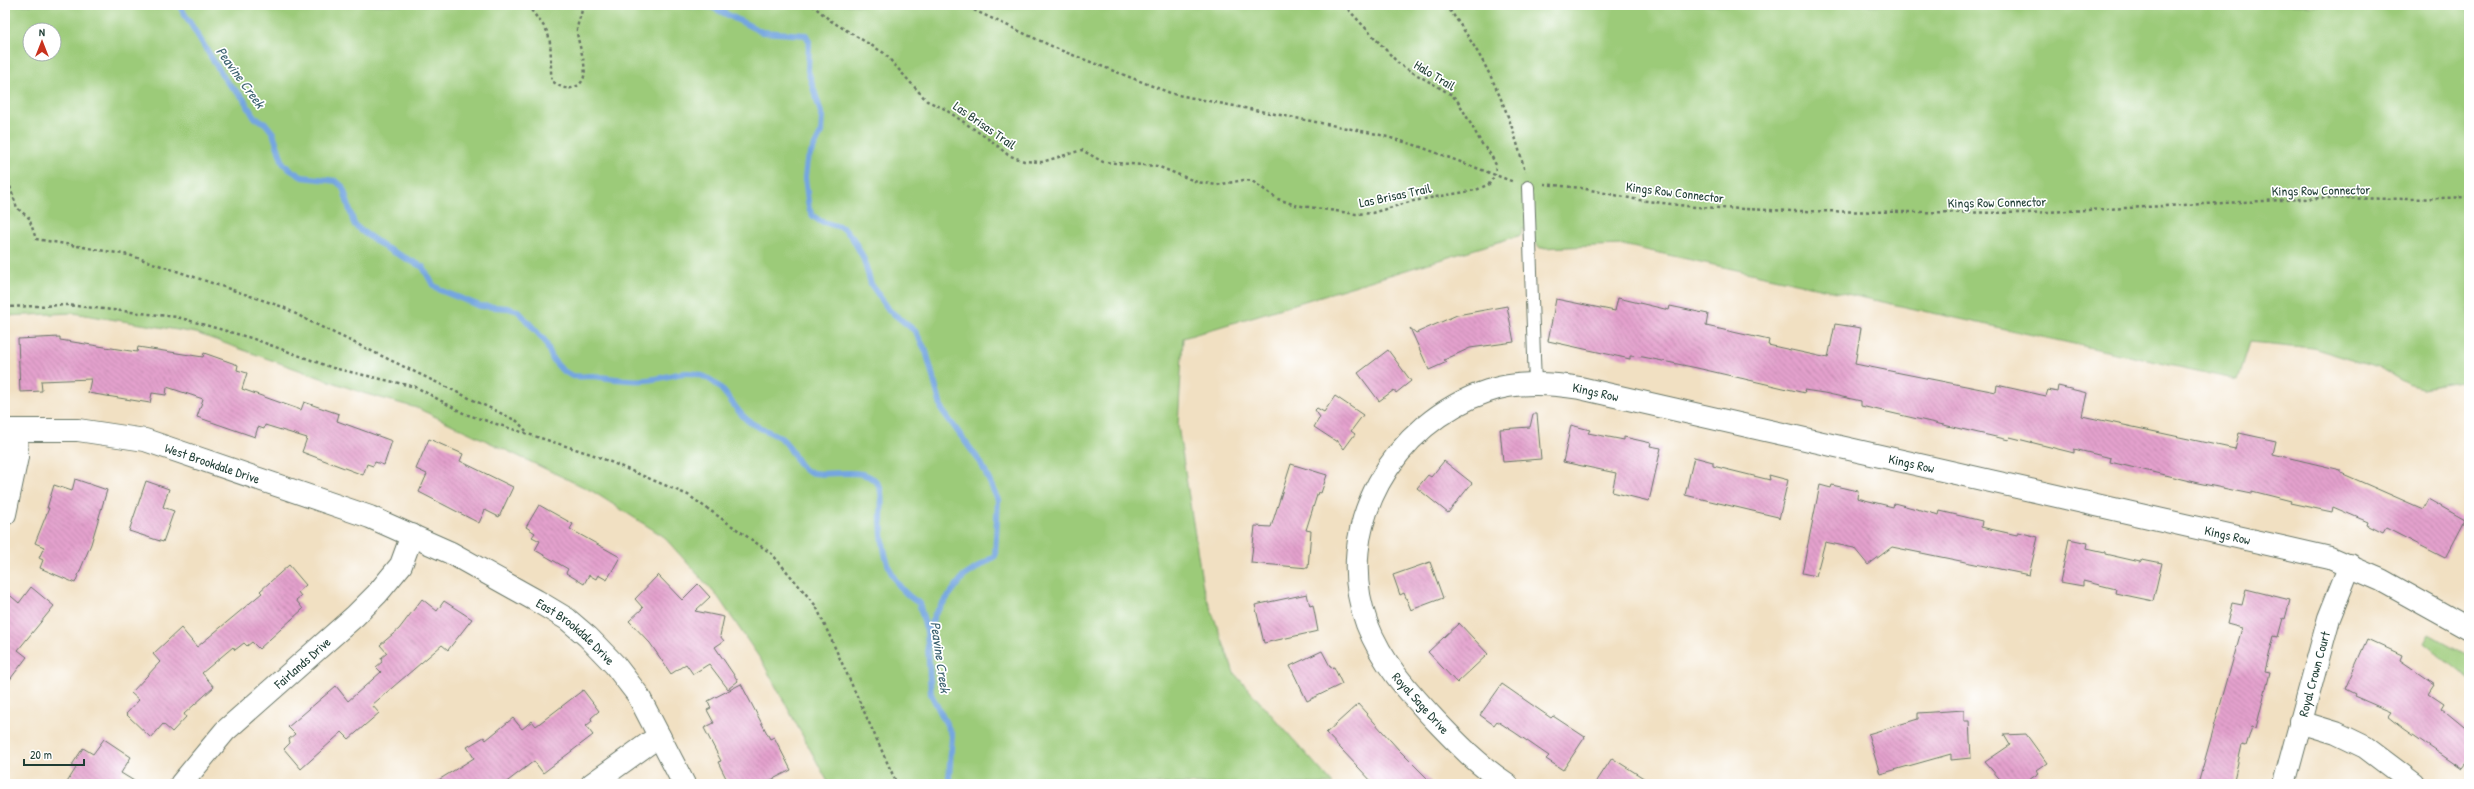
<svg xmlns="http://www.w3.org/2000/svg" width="2474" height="789" viewBox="0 0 2474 789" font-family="'Patrick Hand',sans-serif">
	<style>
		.grass { fill: #9ccb79; stroke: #5e8456; fill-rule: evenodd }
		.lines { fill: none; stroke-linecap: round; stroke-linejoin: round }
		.stream { stroke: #74a6e0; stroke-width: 6 }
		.building { fill: url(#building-back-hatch) }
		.service-casing { stroke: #687666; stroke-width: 14 }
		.minor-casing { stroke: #687666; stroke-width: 24 }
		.path { stroke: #687666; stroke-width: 2.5; stroke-dasharray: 3 3; stroke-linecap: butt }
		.service { stroke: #fff; stroke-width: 12 }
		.minor { stroke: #fff; stroke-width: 22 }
		.labels { text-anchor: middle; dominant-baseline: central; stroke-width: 3.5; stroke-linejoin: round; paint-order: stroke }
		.street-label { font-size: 13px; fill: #1f3d34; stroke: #fff }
		.water-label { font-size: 14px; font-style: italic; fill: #3d6270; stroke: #fff }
	</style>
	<defs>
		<pattern id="building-back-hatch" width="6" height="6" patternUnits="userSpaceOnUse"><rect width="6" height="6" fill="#e4a1cd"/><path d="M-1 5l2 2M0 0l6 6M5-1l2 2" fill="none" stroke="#b884a7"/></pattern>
	</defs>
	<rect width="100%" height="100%" fill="#fff"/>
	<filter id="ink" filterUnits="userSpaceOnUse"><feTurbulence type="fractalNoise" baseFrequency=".025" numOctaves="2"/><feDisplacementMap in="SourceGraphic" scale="8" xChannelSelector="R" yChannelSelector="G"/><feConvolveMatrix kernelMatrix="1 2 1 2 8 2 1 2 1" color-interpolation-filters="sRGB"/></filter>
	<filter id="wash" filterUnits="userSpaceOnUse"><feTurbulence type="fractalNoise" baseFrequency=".012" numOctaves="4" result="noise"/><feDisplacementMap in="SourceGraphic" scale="16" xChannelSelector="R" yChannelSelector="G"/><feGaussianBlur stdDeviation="0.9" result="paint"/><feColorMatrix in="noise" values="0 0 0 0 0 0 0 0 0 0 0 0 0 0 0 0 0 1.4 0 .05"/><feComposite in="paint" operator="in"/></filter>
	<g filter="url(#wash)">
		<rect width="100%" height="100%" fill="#f1e0c2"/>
		<!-- grass -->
		<path class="grass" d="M5 5H2469V381L2423 388 2411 385 2381 369 2313 348 2250 342 2238 380 1623 245 1540 248 1523 228 1521 235 1183 338 1178 426 1203 587 1234 673 1333 784H829L763 663 718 597 663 536 592 491 417 408 363 393 196 333 73 313 5 316ZM30 30H54V54H30Z
			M2430 634 2469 656V679L2425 643Z"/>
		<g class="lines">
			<!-- stream -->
			<path class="stream" d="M179 5 226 81 243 98 254 117 265 123 273 133 283 163 289 169 302 177 336 181 343 187 354 224 360 230 386 248 423 267 433 285 442 291 480 306 508 308 518 311 545 341 553 360 562 370 572 376C579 377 586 376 593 376 611 378 629 382 647 380 666 379 682 369 700 375 723 383 728 400 743 416 753 428 770 430 782 439 791 446 797 465 805 470 823 481 870 461 880 488 883 497 881 510 881 519 882 551 888 585 919 603L927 632 931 694 952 735 949 778 952 784
				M684 5 712 7 762 32 806 35 809 41 808 71 822 116 821 133 807 161 805 177 809 209 813 216 820 221 843 228 852 237 863 257 871 284 889 310 915 331 926 351 942 410 981 463 998 500 995 556 963 577 935 614 928 631"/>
		</g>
		<g id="blocks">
			<!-- building -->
			<path class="building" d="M1618 298 1669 310 1670 306 1708 314 1706 326 1769 340 1768 345 1828 358 1835 324 1861 328 1855 364 1996 392 1997 385 2046 396 2048 390 2057 392 2058 386 2087 393 2082 416 2235 449 2239 433 2276 441 2273 454 2341 470V473L2423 509 2428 499 2465 520 2445 558 2386 528 2383 533 2367 525 2368 522 2333 507 2332 512 2290 503 2291 501 2252 491V494L2198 483 2110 462 2111 458 2074 449V453L2010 437 2009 440 1861 406V401L1824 393 1804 390 1805 393 1697 368 1643 357 1630 356V359L1548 341 1556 299 1615 311Z
				M1507 306 1514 342 1470 348 1444 360 1447 362 1429 370 1410 328 1416 333 1457 315Z
				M60 337V340L137 352 138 347 203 357 204 353 238 365 237 370 247 373 242 389 301 410 304 402 339 414 337 421 392 441 384 465 375 462 373 466 367 464 363 475 302 452 307 438 265 425 264 429 258 427 255 437 197 417 203 399 167 387 166 395 152 393 150 403 88 393 91 379 41 381 42 391 20 392 18 339Z
				M1388 350 1411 381 1396 393 1394 390 1379 401 1358 373Z
				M1335 396 1363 415 1351 431 1355 434 1344 449 1337 440V442L1314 427 1320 417 1315 410 1317 408 1324 412Z
				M1533 414H1537L1541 459 1503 462 1500 429 1530 427Z
				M1571 425 1590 430 1588 433 1624 440V437L1651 443 1650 446 1661 448 1649 501 1612 492 1616 473 1563 462Z
				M429 439 463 454 460 461 513 487 499 517 485 510 479 523 419 492 427 474 416 469Z
				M1694 457 1713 462V466L1770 480 1769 475 1788 480 1779 519 1778 517 1685 495Z
				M1444 461 1472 483 1448 513 1417 488 1428 475 1431 477Z
				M1291 464 1327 475 1321 493 1318 492 1306 530 1311 531 1308 568 1251 563 1255 526 1271 527Z
				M75 479 107 490 91 544 75 583 40 568 43 560 39 558 44 547 35 543 49 508H47L54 485 72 491Z
				M146 481 169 489 163 507 174 511 163 542 129 531Z
				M1820 485 1831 488 1832 485 1858 491 1857 498 1893 507 1894 503 1939 515 1940 511 1982 521 1981 527 2017 535 2018 532 2038 537 2029 575 1892 547 1868 565 1854 548 1825 542 1816 576 1802 573Z
				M539 505 573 524 570 529 620 557 607 580 598 575 596 579 589 575 584 584 566 573 568 569 535 550 540 541 532 537 535 533 526 527Z
				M2069 539 2088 543 2087 548 2105 552V554L2140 562 2142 559 2162 563 2153 601 2115 593 2116 589 2083 581V586L2060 582Z
				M1430 562 1443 598 1411 610 1404 593 1400 595 1393 575Z
				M289 565 306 585 298 592 301 596 296 600 303 609 259 649 252 642 247 646 244 643 235 650 233 647 202 673 214 687 184 714 186 717 172 732 163 724 151 738 126 714 139 700 131 693 160 662 153 654 181 628 197 647 262 593 260 591Z
				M658 575 682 600 698 584 710 597 695 611 724 617 720 636 724 641 715 647 738 681 728 689 709 664 693 674 686 664 671 674 650 643 629 621 643 608 635 599Z
				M31 587 54 606 18 650 27 657 5 686V591L19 603Z
				M2246 589 2290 600 2285 619 2283 618 2278 637 2274 636 2265 671 2270 672 2256 728 2252 727 2246 746 2242 745 2233 784H2198L2242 628 2227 624 2232 603 2242 605Z
				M1307 594 1310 606 1313 605 1318 631 1264 643 1255 605Z
				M422 599 437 611 444 601 472 619 448 650 442 645 372 705 379 713 349 739 342 732 301 769 284 749 290 743 289 739 295 734 288 727 336 686 348 701 381 672 376 667 382 662 381 658 387 653 380 645 399 629Z
				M1459 623 1488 654 1457 683 1428 652Z
				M2367 639 2402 655 2400 660 2435 684 2429 693 2444 703 2441 708 2469 731V760L2462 769 2403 728 2388 716 2391 712 2354 696 2355 694 2345 689Z
				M1322 651 1331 668 1334 667 1342 684 1307 701 1290 666Z
				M741 684 770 739 774 737 791 770 763 784H729L718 762 721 761 704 728 714 723 707 710 711 708 708 701Z
				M1502 684 1551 718 1553 716 1585 737 1563 770 1546 759 1549 756 1514 732 1497 721 1494 725 1480 715Z
				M583 690 599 711 591 718 592 721 586 726 593 735 543 773 534 761 504 784H432L474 758 467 747 484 737 486 740 513 718 522 729 532 721 536 726Z
				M1358 704 1399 750 1433 784H1374L1326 733Z
				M1964 710V721H1969L1971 758 1951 760V754L1880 774 1868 734 1918 719V713Z
				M2026 734 2047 763 2037 770 2039 773 2023 784H2004L1985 762 2010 745 2004 735Z
				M104 739 131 757 121 773 139 784H66L76 768 72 765 83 748 93 754Z
				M1612 758 1653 784H1595Z"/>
		</g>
	</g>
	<g filter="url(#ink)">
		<use href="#blocks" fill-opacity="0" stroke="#687666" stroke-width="1"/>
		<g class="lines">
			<defs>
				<path id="service" d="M1528 187 1535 384"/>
				<g id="minor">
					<path id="s1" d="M5 430H78L145 440 370 517 451 553 537 601 567 619 588 637 615 665 638 695 684 784"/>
					<path d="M5 514 17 457 16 430"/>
					<path d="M2300 722 2336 733 2365 747 2414 784"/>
					<path id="s2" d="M181 784 225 731 355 616 377 594 401 565 412 535"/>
					<path d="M592 784 659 736"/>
					<path id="s3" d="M1507 784C1479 766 1457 743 1435 720 1407 690 1382 663 1367 624 1331 528 1394 422 1488 391 1518 381 1550 383 1580 388L2330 558 2381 580 2469 629"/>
					<path id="s4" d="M2284 784 2329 618 2350 565"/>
				</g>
			</defs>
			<!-- service casing -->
			<use href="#service" class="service-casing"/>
			<!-- minor casing -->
			<use href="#minor" class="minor-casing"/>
			<!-- path -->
			<path class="path" d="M528 5C533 14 540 20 545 28 554 42 549 64 552 81 559 86 566 91 575 87 596 78 576 45 577 29 578 21 582 13 583 5
				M812 5 831 21 884 53 927 101 943 108 993 142 1008 155 1024 161 1042 162 1082 150 1103 162 1157 166 1197 182 1217 185 1244 180 1252 181 1278 199 1295 205 1356 214 1372 213 1413 201 1476 190 1489 184 1495 175
				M963 5 1060 50 1173 94 1377 134 1418 146 1514 182
				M1344 5 1400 65 1452 95 1459 103 1482 144 1491 155 1496 165 1495 175
				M1446 5C1486 58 1509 108 1525 172
				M5 151 9 183 17 208 29 218 36 239 129 255 283 307 309 321 517 421 528 433
				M1544 184 1581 188 1639 200 1695 207 1794 211 2028 213 2321 198 2411 199 2469 197
				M5 307 67 305 177 317 251 338 333 368 416 387 465 414 594 455 688 495 772 554 816 606 897 784"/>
			<!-- service -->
			<use href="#service" class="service"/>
			<!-- minor -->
			<use href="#minor" class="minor"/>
		</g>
	</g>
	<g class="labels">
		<!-- street labels -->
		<g class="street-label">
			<text transform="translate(1435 75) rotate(31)">Halo Trail</text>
			<text transform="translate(985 125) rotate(35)">Las Brisas Trail</text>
			<text transform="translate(2321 190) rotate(-1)">Kings Row Connector</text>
			<text transform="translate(1675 192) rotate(7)">Kings Row Connector</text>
			<text transform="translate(1395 195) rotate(-12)">Las Brisas Trail</text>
			<text transform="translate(1997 202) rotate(-1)">Kings Row Connector</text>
			<text stroke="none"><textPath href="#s3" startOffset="616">Kings Row</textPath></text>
			<text stroke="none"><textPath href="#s1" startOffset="212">West Brookdale Drive</textPath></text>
			<text stroke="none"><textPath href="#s3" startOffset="940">Kings Row</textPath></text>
			<text stroke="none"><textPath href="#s3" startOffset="1264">Kings Row</textPath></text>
			<text stroke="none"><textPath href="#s1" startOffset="615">East Brookdale Drive</textPath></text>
			<text stroke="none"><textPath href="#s2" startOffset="172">Fairlands Drive</textPath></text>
			<text stroke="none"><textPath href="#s4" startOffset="114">Royal Crown Court</textPath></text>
			<text transform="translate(1421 703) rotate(48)">Royal Sage Drive</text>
		</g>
		<!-- water labels -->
		<g class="water-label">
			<text transform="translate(241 77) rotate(54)">Peavine Creek</text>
			<text transform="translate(941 657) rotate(82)">Peavine Creek</text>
		</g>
	</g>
	<!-- margin -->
	<rect width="2474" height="789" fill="none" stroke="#fff" stroke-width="20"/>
	<!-- north arrow -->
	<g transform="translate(42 42)"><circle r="19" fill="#ffffff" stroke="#a5b1ae"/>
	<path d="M0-3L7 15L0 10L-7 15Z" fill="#c8321e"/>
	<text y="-6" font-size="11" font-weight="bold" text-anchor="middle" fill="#1f3d34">N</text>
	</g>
	<!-- scale -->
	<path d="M24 759v6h60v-6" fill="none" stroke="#1f3d34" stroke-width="2"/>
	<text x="30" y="759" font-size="12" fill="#1f3d34" stroke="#ffffff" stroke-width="3" paint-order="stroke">20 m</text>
</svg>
